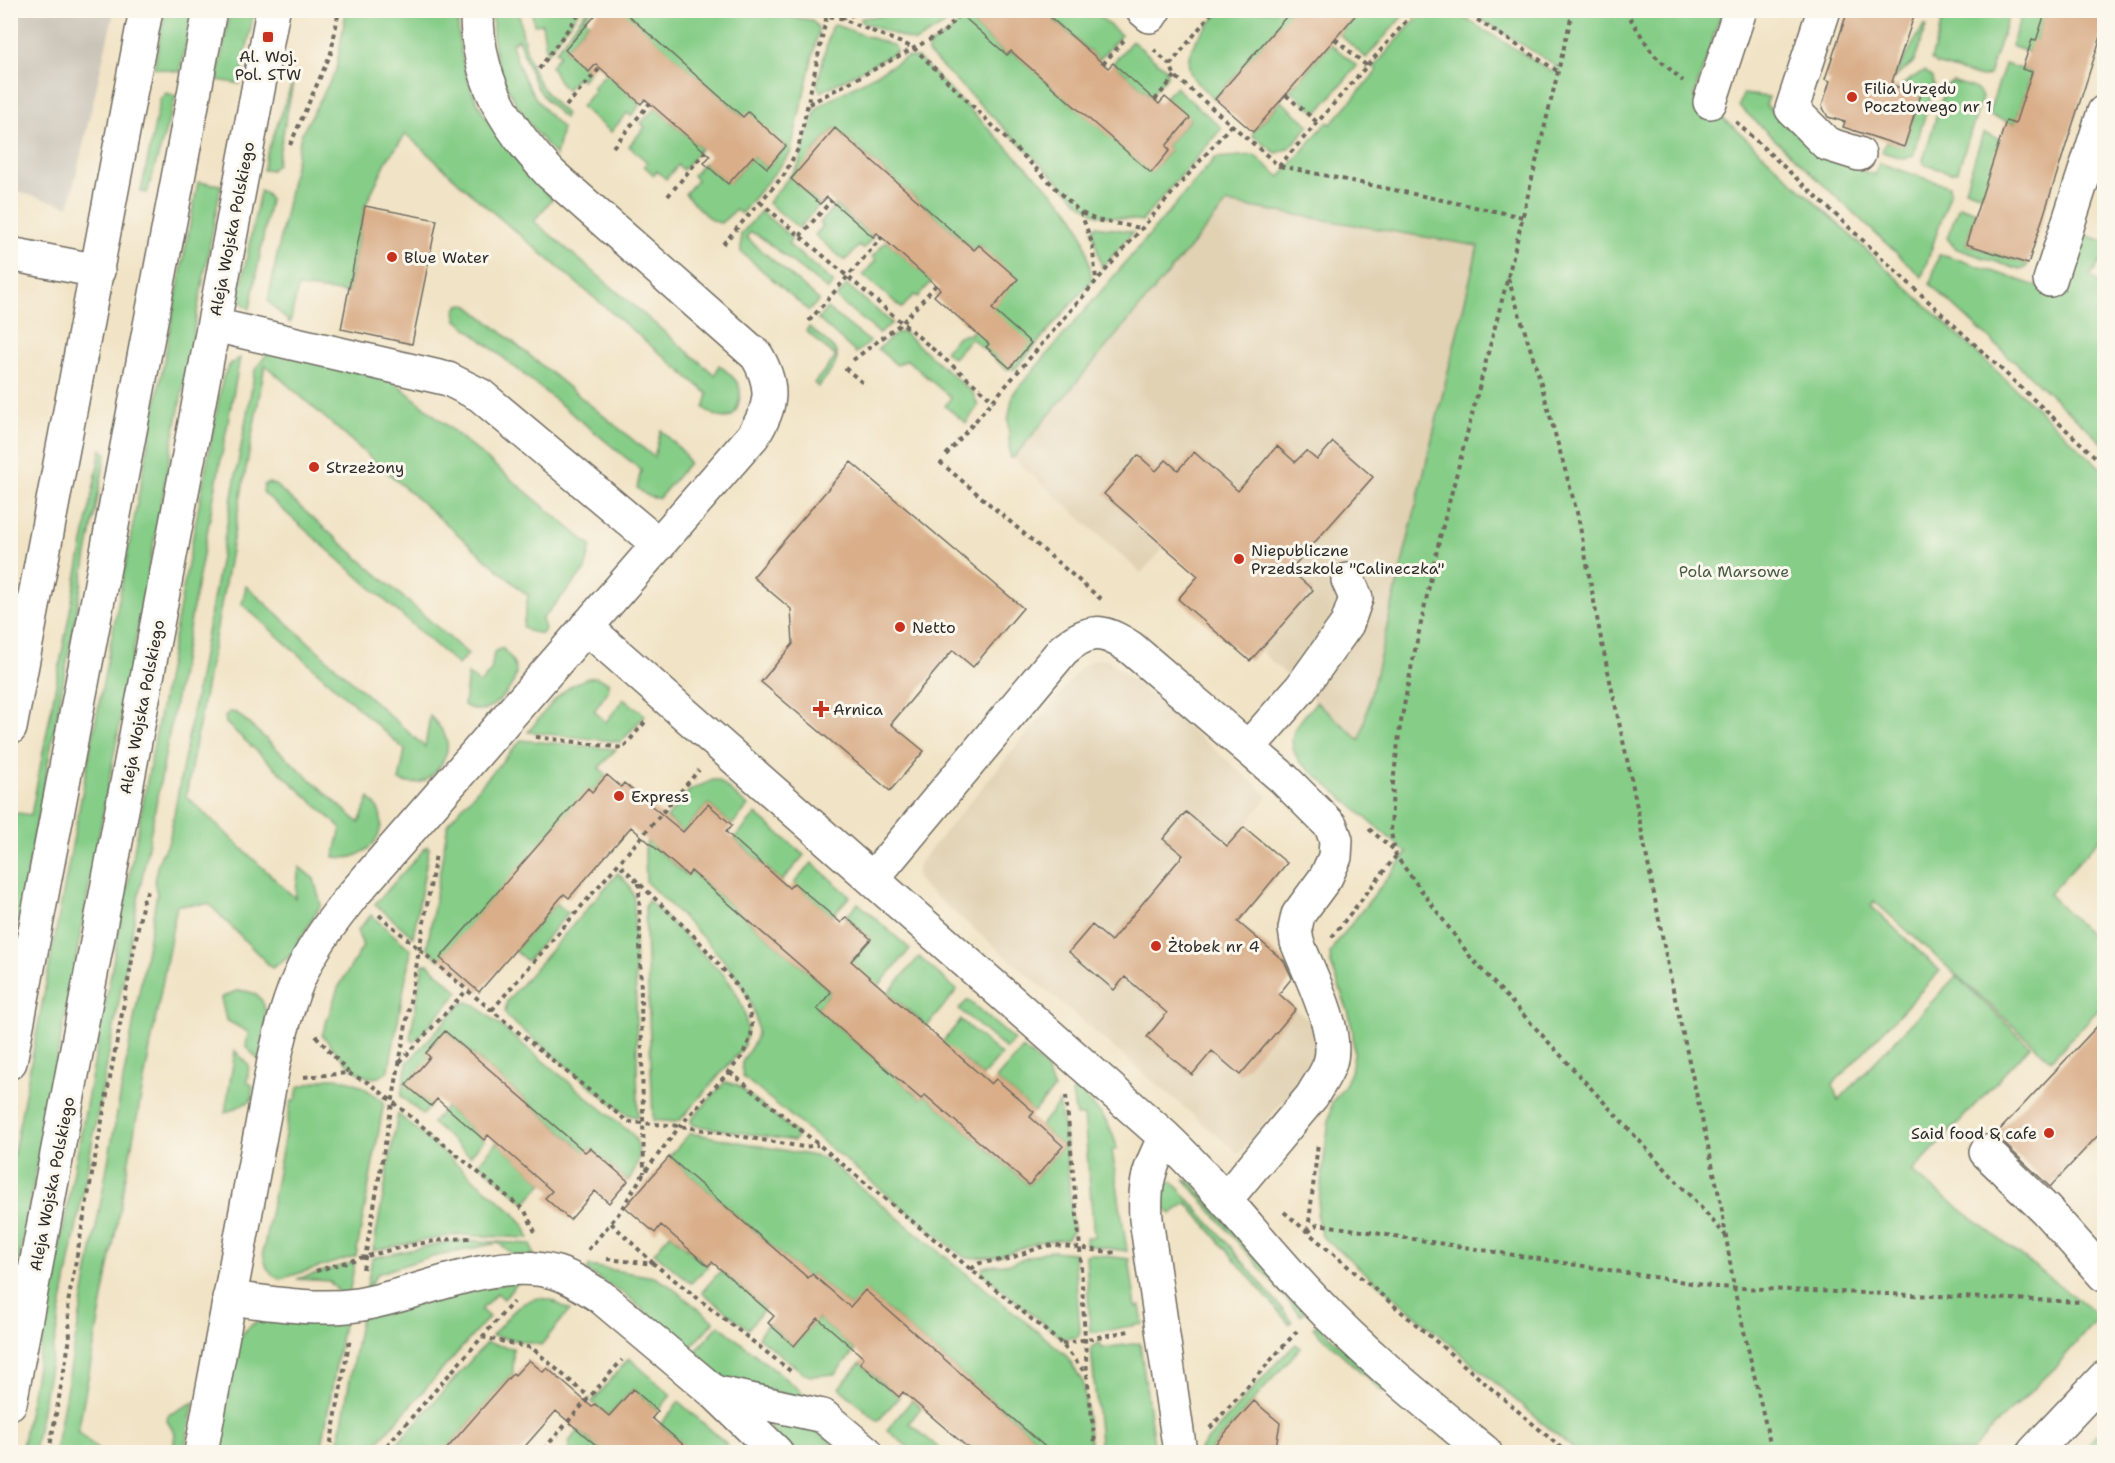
<svg xmlns="http://www.w3.org/2000/svg" width="2115" height="1463" viewBox="0 0 2115 1463" font-family="'Shantell Sans',sans-serif">
	<style>
		.built { fill: #e1d2b4 }
		.industrial { fill: #c9c3b8 }
		.green { fill: #86cd88; stroke: #587c5a; stroke-width: 1.5 }
		.building { fill: #d9ae89 }
		.lines { fill: none; stroke-linecap: round; stroke-linejoin: round }
		.minor-casing { stroke: #706b61; stroke-width: 36 }
		.major-casing { stroke: #706b61; stroke-width: 36 }
		.path { stroke: #706b61; stroke-width: 4; stroke-dasharray: 4.5 4.5; stroke-linecap: butt }
		.minor { stroke: #fff; stroke-width: 33 }
		.major { stroke: #fff; stroke-width: 33 }
		.poi-dot { fill: #c8321e; stroke: #fbf7ec; stroke-width: 2 }
		.labels { text-anchor: middle; dominant-baseline: central; stroke-width: 6; stroke-linejoin: round; paint-order: stroke }
		.poi-label { font-size: 16px; fill: #2b2b2b; stroke: #fbf7ec; text-anchor: start }
		.street-label { font-size: 16px; fill: #2b2b2b; stroke: #fbf7ec }
		.park-label { font-size: 16px; fill: #465c47; stroke: #fbf7ec }
	</style>
	<rect width="100%" height="100%" fill="#fbf7ec"/>
	<filter id="ink" filterUnits="userSpaceOnUse"><feTurbulence type="fractalNoise" baseFrequency=".0167" numOctaves="2"/><feDisplacementMap in="SourceGraphic" scale="12" xChannelSelector="R" yChannelSelector="G"/><feConvolveMatrix kernelMatrix="1 2 1 2 8 2 1 2 1" color-interpolation-filters="sRGB"/></filter>
	<filter id="wash" filterUnits="userSpaceOnUse"><feTurbulence type="fractalNoise" baseFrequency=".008" numOctaves="4" result="noise"/><feDisplacementMap in="SourceGraphic" scale="24" xChannelSelector="R" yChannelSelector="G"/><feGaussianBlur stdDeviation="1.35" result="paint"/><feColorMatrix in="noise" values="0 0 0 0 0 0 0 0 0 0 0 0 0 0 0 0 0 1.4 0 .05"/><feComposite in="paint" operator="in"/></filter>
	<g filter="url(#wash)">
		<rect width="100%" height="100%" fill="#f1e3c5"/>
		<!-- built -->
		<path class="built" d="M1227 203 1479 246 1359 741 1260 651 1250 661 1178 599 1198 576 1165 547 1141 573 1013 458Z
			M1099 659 1108 660 1115 665 1269 796 1244 827 1287 863 1256 901 1216 927 1248 954 1260 940 1297 972 1279 994 1308 1020 1315 1029 1319 1051 1310 1069 1239 1154 922 885 917 878V870L920 862 1082 667 1091 661Z"/>
		<!-- industrial -->
		<path class="industrial" d="M10 11H114L69 206 11 190Z"/>
		<!-- green -->
		<path class="green" d="M165 11H192L180 72 154 68Z
			M230 11H254L240 84 217 80Z
			M346 11H458C456 96 498 139 552 199L534 221 715 375 719 365C726 371 735 377 739 386 741 392 740 399 738 405 733 425 716 418 704 408L708 394 476 198 406 134 387 160 365 206 348 293 298 287 290 323 268 301 301 135 336 70Z
			M493 11H519C524 53 533 86 566 114L564 118C531 88 533 78 518 39L512 44C521 79 536 104 562 128L556 156C530 128 501 87 494 48 492 36 493 23 493 11Z
			M532 11V10L579 11 547 54 542 24 534 25Z
			M586 11H591L584 18 589 22 565 50 589 72 582 80 578 76 566 90 560 83 551 66 560 54 556 51Z
			M622 11H744L812 20 819 29 790 154 741 214 736 210 721 223C707 221 695 204 685 194L697 180 693 175 704 163 728 184 753 156 767 168 786 146 743 117Z
			M925 11H952L956 13 943 26 915 42 861 22V18Z
			M1062 11H1093L1121 35 1099 60 1054 20Z
			M1221 11H1292L1215 99C1208 93 1200 87 1194 79 1176 54 1206 28 1221 11Z
			M1360 11H1407L1366 58 1339 34Z
			M1426 11H1453L1553 72 1555 65 1468 11H1722L1694 96 1736 129 2104 471V834L2049 894 2104 948V1014L2099 1009 2051 1060 1874 901 1871 906 1940 971 1833 1084 1838 1101 1956 976 2030 1046 1912 1172 2099 1316 2053 1370 1997 1423 1971 1452H1577L1322 1236 1317 1217 1329 1120 1332 1102 1344 1087 1351 1072 1354 1054 1353 1033 1349 1014 1331 964 1330 954 1334 946 1407 853 1299 761C1282 735 1300 722 1316 702L1360 740 1478 246 1227 203 1013 458H1010L1008 421 1013 394 1215 158 1254 155 1280 177 1327 122 1331 124 1377 71 1374 67 1411 24Z
			M1945 11H2010L1989 75 1981 77 1936 64 1931 59Z
			M2023 11H2046L2036 41 2028 52 2011 46Z
			M964 17 1007 55 1011 51 1151 172 1170 151 1166 146 1190 119 1165 97 1175 87 1222 128 1142 221 1097 215 1080 203 928 53V46L948 34Z
			M835 25 895 46 896 52 821 92 817 85 831 27Z
			M1924 25 1926 26 1914 62 1893 79Z
			M1132 41 1166 69 1167 76 1150 96 1113 63Z
			M1331 44 1357 66 1317 113 1290 90Z
			M907 57 918 58 1067 207C1084 228 1088 254 1092 280L1015 369H1006L971 338 953 358 945 351 958 336 970 334 1017 279 979 245 974 250 835 128 815 150 796 183 820 204 799 228 768 203 798 166 816 110 822 104Z
			M2005 64 2032 72 2015 124 1988 115Z
			M1925 71 1933 78 1934 85 1913 156 1905 159 1882 152 1886 141 1904 146 1921 94 1899 87 1920 73Z
			M606 73 641 104 631 116 627 113 611 132 581 107 595 90 592 88Z
			M294 78 277 164 271 170H263L266 156Z
			M1953 82C1964 85 1979 86 1982 98L1959 167 1958 171 1951 173 1925 165 1923 160 1945 89 1947 85Z
			M166 93 176 96 147 193 141 192 160 99Z
			M1743 94 1769 97 1766 105 1820 156 1875 175 1879 163 1949 186 1950 194 1922 277 1739 106Z
			M1281 101 1309 125C1300 136 1291 151 1276 153L1253 136V132Z
			M655 108 701 148 683 170 678 165 666 179 657 171 654 175 644 166 647 162 629 146 645 127 641 123Z
			M1983 133 2000 139 1997 149 1999 151 1982 195 1965 189Z
			M198 182 221 185 11 1303V1168Z
			M260 191 266 193 270 200 250 309 243 304 240 292Z
			M835 205 873 237 863 249 859 246 845 261 815 235 823 226 820 223Z
			M1959 206 1976 212 1966 244 2028 264 2026 268 2020 270 1955 248 1947 238Z
			M761 211 792 238 788 244 834 283 828 290 759 236 751 232 746 237 819 300 809 311 741 252V234Z
			M1096 226 1133 232 1102 268 1092 230Z
			M2079 233 2104 241V258L2090 275 2104 288V444L1930 284 1939 255H1945L2060 294Z
			M886 241 932 281 918 297 914 295 902 308 863 275 876 260 872 257Z
			M847 285 892 323 879 333 836 298Z
			M464 304 469 306 654 457 661 430 683 452 689 463 659 498C650 499 644 494 637 488L641 470 457 320 455 311 459 305Z
			M827 308 870 342 856 353 818 319Z
			M809 327C841 354 848 352 818 387L814 383 836 357 806 331Z
			M903 332 973 393 978 406 966 423 945 406 951 398 907 360 897 365 878 349 897 333Z
			M268 352 391 379 591 546 585 570 542 619 545 629 542 634 528 631 523 627 528 596 265 365 186 796 295 898 299 867 314 879 321 905 289 957 272 968 209 904 177 905 78 1431 100 1452H55L157 894C151 878 159 855 169 842L255 370Z
			M240 358 34 1452H21L223 377 230 364Z
			M101 449 106 453 11 961V812L31 815Z
			M268 483 275 485 468 654 458 665 266 495 263 492 264 485Z
			M246 586 425 747 430 716C449 735 454 749 437 770 425 784 416 786 399 781L405 750 242 604Z
			M502 648C508 655 516 662 516 673 515 686 496 708 482 710 475 711 469 708 464 705L468 674 480 684 491 671 494 652Z
			M595 677 608 682V691L594 711 606 722 624 699 645 715 621 742 528 732C546 711 565 680 595 677Z
			M229 712 237 713 359 823 369 798C390 816 382 844 357 855 350 859 341 858 334 857L341 828 226 723 225 717Z
			M521 740 616 749 599 768 607 775 592 792 588 789 439 960 427 948 448 823Z
			M713 780H718L748 806 732 825 708 804 683 832 669 819 649 842 687 876 691 871 831 992 817 1009 921 1099 925 1095 1029 1185 1063 1146 1040 1126 1059 1103 1065 1136 1073 1231 1067 1239 1039 1242 997 1257 965 1258 743 1077C743 1073 741 1067 742 1063 746 1051 757 1044 757 1030 756 978 681 917 646 882L645 849 647 841 690 790Z
			M756 814 804 855 782 881 734 839Z
			M427 846 429 848 413 937 375 904Z
			M812 863 850 896 832 916 794 883Z
			M618 873 629 885 634 897 638 1117 629 1115 620 1110 508 1018 505 1012 507 1001Z
			M648 900 723 974C739 993 754 1023 743 1048L680 1120 675 1122 653 1120 645 907Z
			M556 903 568 913 527 961 515 951Z
			M858 903 910 949 875 990 847 966 871 939 846 917Z
			M371 915 411 950 389 1069C367 1097 336 1050 322 1035L338 988 363 946 357 931Z
			M919 957 957 990 927 1026 888 993Z
			M423 964H428L459 992 414 1042 410 1039Z
			M236 991C280 988 263 1034 259 1060L246 1047 248 1032 226 1020 221 998Z
			M968 1000 1014 1040 1006 1049 959 1009Z
			M468 1002 475 1005 632 1134C644 1149 638 1167 628 1181L590 1148 585 1152 446 1031 426 1052 431 1057 406 1085 431 1106 423 1115 401 1096 407 1063 461 1004Z
			M961 1020 1001 1055 983 1076 959 1056 955 1060 939 1046Z
			M1023 1048 1045 1067 1054 1089 1034 1112 996 1079Z
			M235 1051 249 1065 247 1082 253 1086 251 1101 225 1113Z
			M328 1078C352 1077 365 1088 384 1102L356 1256 280 1279C267 1274 265 1265 263 1252L291 1102 296 1099 298 1087Z
			M725 1082 737 1085 798 1135 794 1141 692 1125 691 1120Z
			M1076 1089C1097 1109 1110 1119 1117 1148L1112 1150 1127 1251 1086 1245V1237H1094L1084 1116H1076L1072 1093Z
			M446 1107 484 1140 470 1156 432 1123Z
			M398 1114 515 1214 526 1228 529 1238 458 1235 404 1244 373 1251Z
			M690 1133 820 1157 828 1161 1065 1354 1083 1382 1091 1452H1051L866 1291 850 1307 812 1274 808 1278 669 1157Z
			M497 1142 543 1183 525 1203 479 1163Z
			M1184 1179 1191 1182 1305 1312 1301 1316Z
			M1172 1181 1223 1238 1292 1321 1289 1324 1187 1203 1171 1214C1161 1207 1162 1201 1162 1189Z
			M670 1234 708 1266 691 1283 654 1253Z
			M458 1240 531 1244 534 1257 516 1256 498 1243 423 1259 377 1274 366 1292 372 1258Z
			M1054 1251 1074 1253 1080 1331 1078 1337 1062 1339 982 1273 983 1267 1012 1263 1044 1252Z
			M1090 1254 1129 1259 1136 1307 1140 1306 1143 1324 1097 1332H1090L1086 1255Z
			M355 1262 349 1294 342 1295 329 1281 297 1279Z
			M589 1266 654 1277 667 1284 714 1321 689 1349 626 1295 587 1271Z
			M721 1270 765 1308 748 1329 702 1292Z
			M520 1280 504 1299 497 1293 481 1310 489 1317 369 1452H337L361 1317Z
			M540 1298 551 1300 570 1310 541 1345 492 1336C506 1320 518 1300 540 1298Z
			M270 1315 344 1318 321 1452H217L238 1340C246 1327 256 1320 270 1315Z
			M818 1318 855 1350 835 1374 811 1376 805 1374 758 1337 768 1323 794 1346Z
			M1317 1324 1387 1388 1383 1392 1313 1328Z
			M719 1325 809 1398 730 1384 694 1353Z
			M1099 1342 1101 1348 1140 1343 1155 1452H1101L1091 1348Z
			M486 1343 513 1348V1373L444 1452H390Z
			M1296 1344 1300 1348 1208 1452H1197L1279 1360Z
			M629 1358 671 1395 658 1411 633 1389 609 1416 592 1402Z
			M860 1363 899 1397 878 1421 839 1388Z
			M912 1400 921 1408 909 1423 940 1449 937 1452H914L887 1430Z
			M194 1402 185 1447 181 1452H173L175 1433 167 1421 168 1415Z
			M679 1402 727 1444 719 1452H692L660 1425Z
			M769 1419 810 1425 843 1452H790L766 1423Z
			M578 1430 604 1452H570L569 1442Z
			M2097 1434 2104 1441V1452H2081Z"/>
		<g id="blocks">
			<!-- building -->
			<path class="building" d="M600 10H622L743 117 748 112 786 146 767 168 753 156 728 184 704 163 710 156 645 99 641 104 596 64 589 72 565 50Z
				M956 10H1042L1108 68 1113 63 1159 104 1165 97 1190 118 1166 146 1170 150 1151 173 1011 51 1007 55Z
				M1292 10H1360L1253 132 1215 99Z
				M1848 10H1916L1891 85 1921 94 1904 147 1843 127 1845 122 1828 117 1822 106 1830 81 1825 79Z
				M2046 10H2104V27L2028 264 1966 244 2006 121 2015 124 2032 72 2022 69 2032 40 2036 41Z
				M835 128 974 250 979 245 1018 279 992 309 1031 343 1010 368 986 347 989 344 934 296 940 289 877 233 873 237 827 197 820 204 791 179Z
				M365 206 437 220 412 344 341 329Z
				M1333 442 1373 477 1290 570 1313 590 1250 661 1178 599 1198 576 1104 494 1138 455 1156 471 1166 460 1178 470 1194 452 1238 491 1277 446 1295 462 1306 451 1317 460Z
				M851 462 1023 608 973 667 953 650 891 724 924 751 890 791 761 682 793 644 791 609 753 577Z
				M607 775 621 787 624 783 683 832 708 804 732 825 726 832 789 888 794 883 841 923 846 917 871 939 851 961 991 1084 996 1079 1034 1112 1030 1117 1063 1146 1029 1185 925 1095 921 1099 817 1009 831 992 691 871 688 876 631 827 569 898 564 894 479 992 440 958 588 788 592 792Z
				M1186 812 1227 846 1244 827 1287 863 1238 922 1284 961 1292 978 1279 994 1296 1009 1240 1075 1212 1051 1192 1075 1147 1037 1167 1013 1125 977 1114 990 1069 952 1092 925 1111 941 1183 855 1163 839Z
				M2104 1019V1129L2050 1187 1995 1135Z
				M445 1031 585 1152 590 1148 628 1181 609 1203 595 1191 570 1220 545 1198 552 1191 488 1135 484 1140 437 1099 431 1106 406 1085 430 1057 426 1053Z
				M669 1157 808 1278 812 1274 850 1307 865 1290 1051 1452H973L903 1392 899 1397 860 1363 864 1358 818 1318 794 1346 768 1323 774 1316 712 1262 708 1266 661 1225 655 1233 625 1207Z
				M529 1360 543 1372 547 1368 592 1407 595 1404 609 1416 633 1389 658 1411 652 1418 692 1452H604L556 1411 520 1452H444L513 1373 515 1375Z
				M1254 1401 1280 1423 1275 1452H1208Z"/>
		</g>
	</g>
	<g filter="url(#ink)">
		<use href="#blocks" fill-opacity="0" stroke="#706b61" stroke-width="1.5"/>
		<g class="lines">
			<defs>
				<path id="minor" d="M1143 10 1150 16 1154 10
					M1824 10 1792 109 1827 144 1859 154
					M1710 102 1740 10
					M10 254 98 271
					M2050 280 2104 112
					M214 325 448 379 480 395 659 545
					M586 627 1165 1137C1220 1189 1263 1247 1315 1301 1367 1356 1427 1404 1485 1452
					M10 728 146 10
					M1248 748 1301 688 1347 624 1356 598 1348 580
					M873 878 1063 650C1089 628 1103 629 1131 648L1283 778 1331 826 1336 840 1335 857 1326 877 1298 915 1295 929 1297 942C1309 973 1340 1031 1330 1063 1326 1075 1318 1085 1312 1096L1226 1199
					M1165 1137C1149 1168 1144 1183 1146 1219L1180 1452
					M1986 1152 2046 1210 2104 1275
					M229 1298C271 1303 315 1311 357 1305 419 1296 494 1254 557 1273 573 1278 587 1288 601 1297L714 1392 776 1452
					M714 1392 823 1416 866 1452
					M201 1452 274 1061C281 1030 289 998 303 969 316 942 334 919 352 896L753 436C772 407 775 387 757 356L551 174C505 126 476 78 477 10
					M2034 1452 2104 1378"/>
				<path id="major" d="M10 1062 210 10
					M10 1403 273 10"/>
			</defs>
			<!-- minor casing -->
			<use href="#minor" class="minor-casing"/>
			<!-- major casing -->
			<use href="#major" class="major-casing"/>
			<!-- path -->
			<path class="path" d="M785 10 840 18 914 48 1081 213 1092 243 1096 279
				M1462 10 1559 72
				M1573 10 1508 277 1439 541 1412 664 1400 727 1393 783 1391 833 1396 856 1472 959 1705 1212 1726 1236
				M1625 10 1653 54 1683 81
				M1049 16 1054 10
				M841 18 860 13 881 10
				M1335 39 1367 66
				M1154 50 1170 65 1175 76 1279 166 1416 10
				M1103 64 1126 38
				M1170 65 1214 10
				M539 69 582 10
				M1286 95 1318 123
				M1155 100 1175 76
				M809 104 944 32 963 10
				M566 106 600 68
				M1736 122 2104 465
				M290 145 331 53 339 10
				M613 147 650 103
				M1280 166 1523 217
				M668 196 705 152
				M760 202 994 401
				M1082 213 1096 220 1141 228
				M800 236 831 201
				M723 244 784 175 798 149 828 10
				M1508 278 1538 373 1578 516 1601 639 1633 787 1670 976 1721 1204 1734 1288 1772 1452
				M809 321 882 237
				M853 360 902 323 936 285
				M845 368 863 383
				M946 455 1232 124
				M940 462 1102 600
				M536 737 623 748 645 722
				M1369 829 1393 849
				M639 883 644 1173
				M379 915 467 990 623 1118 630 1122 680 1126 804 1147 818 1145
				M1332 937 1396 856
				M492 1010 699 770
				M316 1036 348 1072
				M400 1062 467 990
				M730 1072 1062 1344 1087 1375
				M304 1077 348 1073 371 1084 525 1211 536 1234
				M1066 1096 1080 1248 1087 1375 1096 1452
				M1284 1212 1566 1452
				M611 1223 654 1264
				M1308 1231 1318 1143
				M1308 1232 1318 1224 1716 1287 2083 1302
				M588 1250 619 1213 644 1173 680 1126 741 1058 751 1037 752 1024 748 1008 739 988 697 939 618 863
				M607 1259 654 1264 793 1373
				M363 1269 436 854
				M971 1269 980 1263 1008 1259 1044 1246 1056 1245 1116 1253
				M316 1271C367 1256 419 1239 472 1238
				M482 1337 532 1348 589 1397
				M1062 1344 1129 1331
				M1210 1428 1297 1331
				M544 1449 622 1360
				M49 1452 70 1338 68 1303 143 901 148 890
				M329 1452 350 1338
				M381 1452 513 1302
				M541 1452 544 1449 548 1452"/>
			<!-- minor -->
			<use href="#minor" class="minor"/>
			<!-- major -->
			<use href="#major" class="major"/>
		</g>
	</g>
	<!-- markers -->
	<g class="poi-dot">
		<rect x="262" y="31" width="12" height="12" rx="3"/>
		<circle cx="1852" cy="97" r="6"/>
		<circle cx="392" cy="257" r="6"/>
		<circle cx="314" cy="467" r="6"/>
		<circle cx="1239" cy="559" r="6"/>
		<circle cx="900" cy="627" r="6"/>
		<path d="M818 700h6v6h6v6h-6v6h-6v-6h-6v-6h6z"/>
		<circle cx="619" cy="796" r="6"/>
		<circle cx="1156" cy="946" r="6"/>
		<circle cx="2049" cy="1133" r="6"/>
	</g>
	<g class="labels">
		<!-- poi labels -->
		<g class="poi-label">
			<text x="268" y="56" text-anchor="middle">Al. Woj.<tspan x="268" dy="18">Pol. STW</tspan></text>
			<text x="1864" y="88">Filia Urzędu<tspan x="1864" dy="18">Pocztowego nr 1</tspan></text>
			<text x="404" y="257">Blue Water</text>
			<text x="326" y="467">Strzeżony</text>
			<text x="1251" y="550">Niepubliczne<tspan x="1251" dy="18">Przedszkole "Calineczka"</tspan></text>
			<text x="912" y="627">Netto</text>
			<text x="833" y="709">Arnica</text>
			<text x="631" y="796">Express</text>
			<text x="1168" y="946">Żłobek nr 4</text>
			<text x="2037" y="1133" text-anchor="end">Said food &amp; cafe</text>
		</g>
		<!-- street labels -->
		<g class="street-label">
			<text transform="translate(232 229) rotate(-79)">Aleja Wojska Polskiego</text>
			<text transform="translate(142 707) rotate(-79)">Aleja Wojska Polskiego</text>
			<text transform="translate(52 1184) rotate(-79)">Aleja Wojska Polskiego</text>
		</g>
		<!-- park labels -->
		<g class="park-label">
			<text x="1734" y="571">Pola Marsowe</text>
		</g>
	</g>
	<!-- margin -->
	<rect width="2115" height="1463" fill="none" stroke="#fbf7ec" stroke-width="36"/>
</svg>
